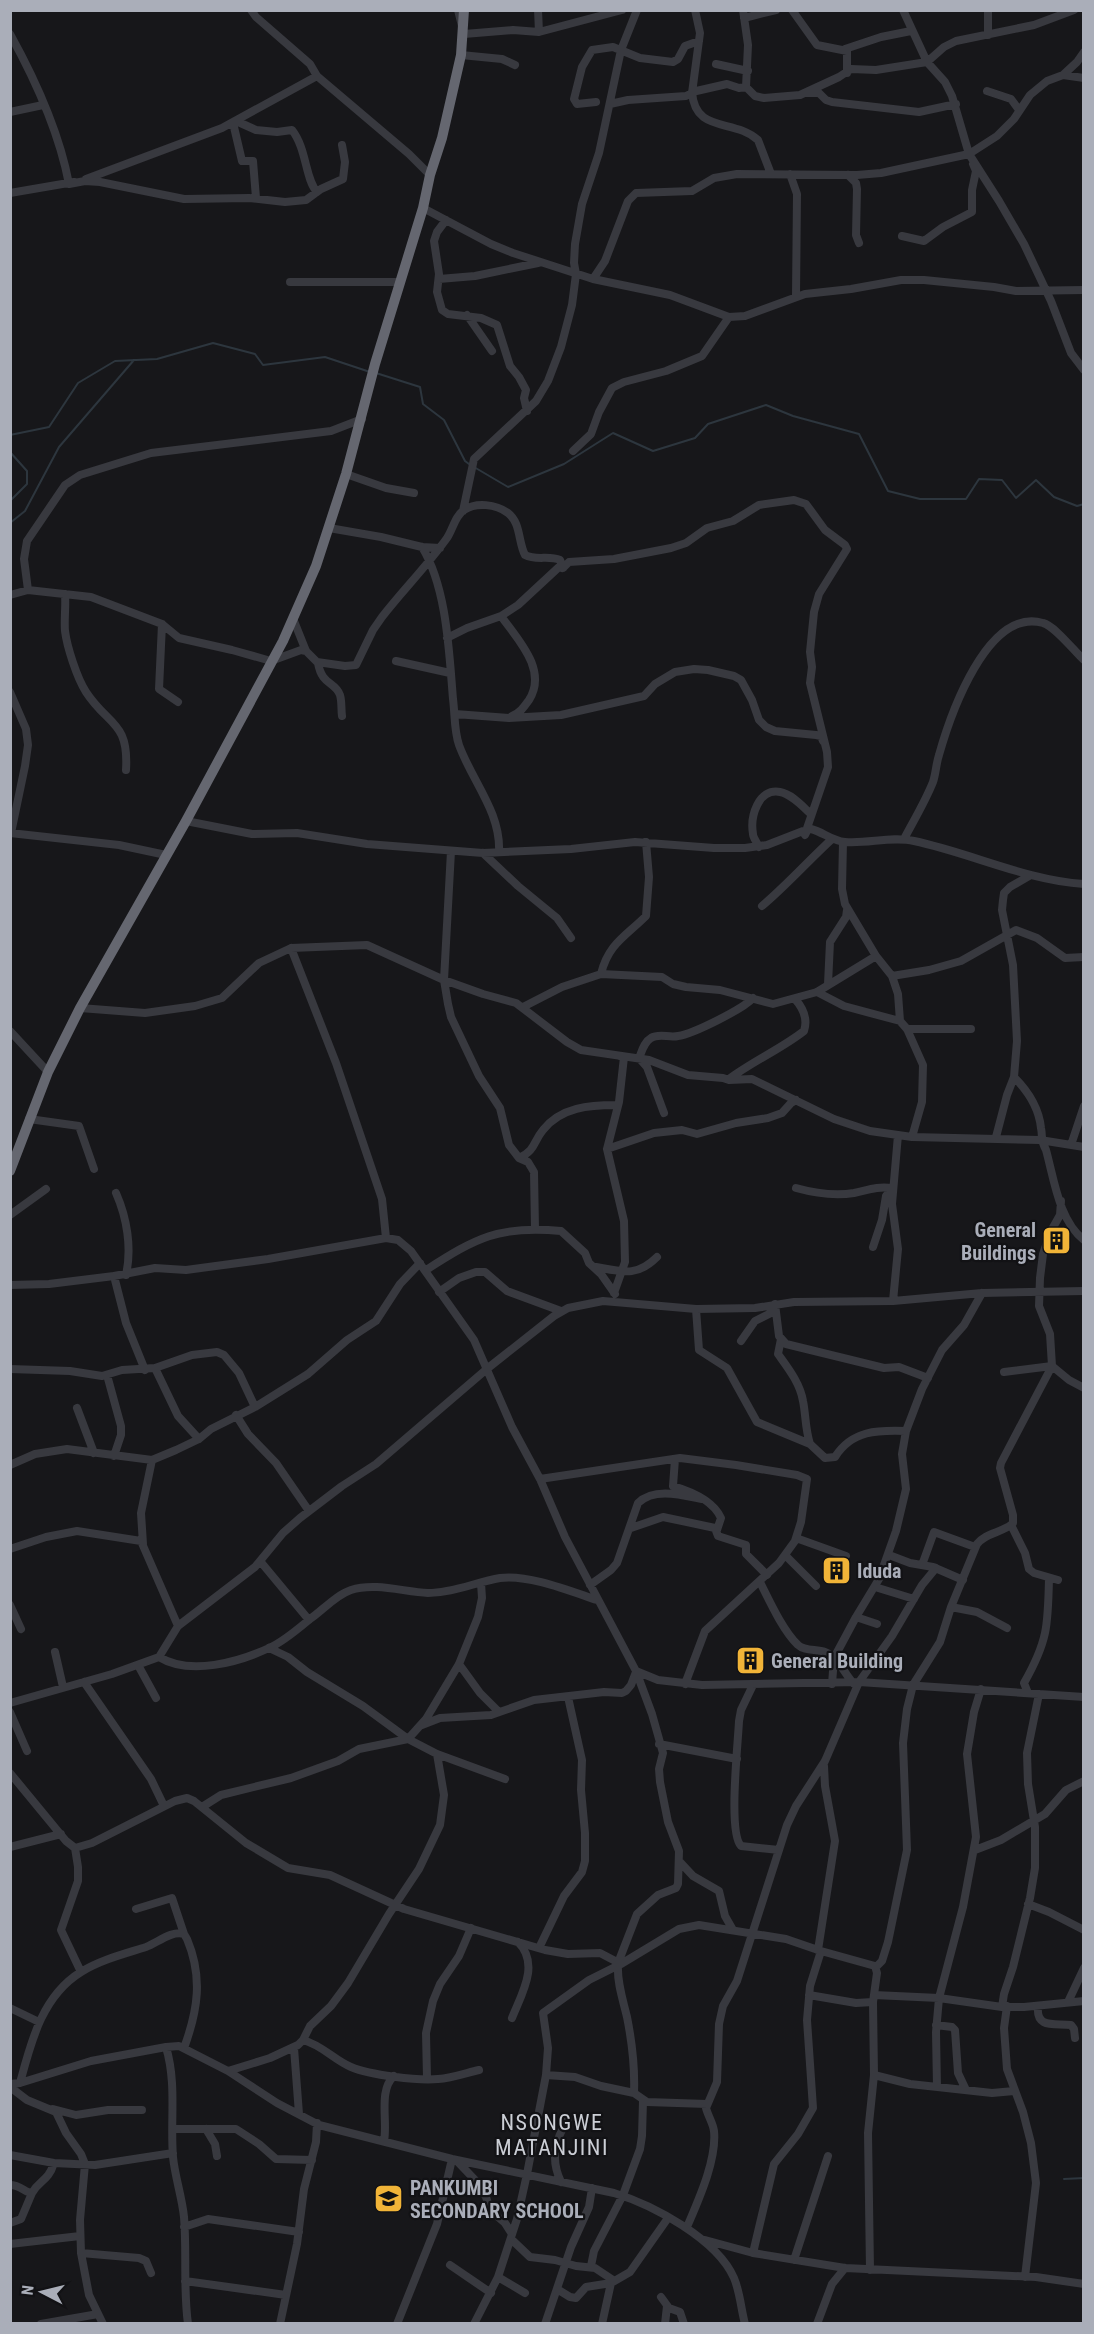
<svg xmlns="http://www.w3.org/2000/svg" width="1094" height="2334" viewBox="0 0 1094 2334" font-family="'Roboto Condensed',sans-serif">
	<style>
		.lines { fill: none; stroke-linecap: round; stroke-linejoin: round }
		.stream { stroke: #2d363e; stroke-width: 2 }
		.minor { stroke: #38393f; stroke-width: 8 }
		.highway { stroke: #656770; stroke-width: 10 }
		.labels { text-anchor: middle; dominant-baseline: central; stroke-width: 4.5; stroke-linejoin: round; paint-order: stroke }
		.poi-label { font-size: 20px; font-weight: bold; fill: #aaaeb9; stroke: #121215; text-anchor: start }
		.quarter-label { font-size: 22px; letter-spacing: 1.5px; fill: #cbced5; stroke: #121215 }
	</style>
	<rect width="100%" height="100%" fill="#17171a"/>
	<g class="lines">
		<!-- stream -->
		<path class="stream" d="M376 373 420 387 423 404 444 420 465 461 469 464
			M10 435 49 427 78 383 115 361 157 359 213 343 255 354 263 365 325 357 370 372
			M10 452 27 471V484L10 501
			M474 467 508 487 564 464 613 433 653 451 695 438 708 424 766 405 793 416 859 434 888 491 920 499H966L979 479 1002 480 1016 498 1036 480 1054 497 1077 506 1084 504
			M10 523 25 511 59 447 134 360
			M1064 2179 1084 2178"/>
		<!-- minor -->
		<path class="minor" d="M251 10 256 17 310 64 317 76 409 154 430 175
			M458 10 464 34 513 30 539 32 622 10
			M538 10 539 32
			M743 10 748 45 746 87 755 96 764 98 800 95 839 77 851 69 876 70 927 62 944 47 956 41 1034 25 1074 10
			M792 10 817 45 847 51V73
			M903 10 927 62 945 82 952 96 969 154 999 201 1024 244 1051 301 1071 353 1084 370
			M744 18 776 10
			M10 34C36 81 59 131 69 184L85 181 100 182 184 199 249 198 285 202 306 200 321 189 343 179 345 162 342 145
			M988 35V10
			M845 49 881 37 911 31
			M461 55 502 59 515 65
			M716 64 748 71
			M1063 75 1077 62 1084 52
			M746 87 739 88 727 84 692 92C695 134 734 118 758 140L771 174
			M987 91 1011 99 1019 110
			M807 93H819L826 100 832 102 919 112 956 104
			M596 102 577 104 574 99 582 67 592 50 613 47 640 58 673 62 678 59 685 46 699 41
			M610 104 628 100 686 96 692 93 700 33 695 10
			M10 112 43 105
			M236 121 256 130 277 132 292 130C307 149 305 179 317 192
			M230 124 234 127 242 161H253L256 198
			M790 174 797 194 796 296
			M848 175 856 183 857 189 856 235 859 243
			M86 179 222 128 317 76
			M10 193 74 182
			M423 208 491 244 513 253 593 279 670 295 729 317 745 316 805 294 851 289 901 280H924L994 287 1016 291 1084 290
			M446 220 437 232 434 241 439 274 437 292 442 310 448 314 481 318 497 325 510 366 519 377 526 390 524 398 527 411
			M902 236 924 241 943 227 972 212V190L976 171 973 164
			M439 279 475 276 538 263
			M593 279 605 261 628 201 636 193 692 191 714 178 737 174 857 175 881 173 969 154 997 136 1014 119 1030 95 1047 81 1063 75 1084 78
			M290 282H400
			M467 315 492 351
			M573 451 591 434 599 412 612 388 624 382 666 371 702 356 729 317
			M346 474 386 488 414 493
			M463 511 474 459 536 401 548 381 561 347 572 305 576 274 574 263 575 244 582 204 599 153 621 50 637 10
			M329 528 381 537 422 547 440 548
			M422 547C447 588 449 652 453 699 455 714 454 731 459 745 472 781 501 812 499 852
			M28 590 24 559 27 541 65 485 80 475 151 453 331 431 362 419
			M65 594C66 606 64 619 65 631 67 647 77 678 86 692 108 726 129 721 126 770
			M10 595 28 590 91 597 162 624 179 638 232 650 271 661 301 650 306 651
			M501 616C518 640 548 670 529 700 524 707 520 713 512 716
			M294 621 306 651 317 662 345 666 356 665 373 630 382 617C403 590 427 566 447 538 453 529 455 516 464 510 476 502 496 504 508 513 521 523 518 542 525 555 536 561 549 555 560 560L563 568
			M162 624 159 689 178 702
			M447 638 467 628 501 616 518 605 559 567 563 568 569 562 614 559 671 548 686 543 707 528 733 521 759 505 794 500 806 504 825 530 845 545 847 549 819 594 814 612 810 652 812 667 810 683 827 752 828 767 805 834
			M396 661 450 673
			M318 663C322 686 335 681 340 695 342 702 341 709 342 716
			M10 692 26 729 28 745 25 766 11 833
			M455 714 509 718 561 715 644 696 655 684 675 672 694 669 708 670 734 676 741 680 752 700 759 720 766 727 775 731 816 735 821 736 823 741
			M186 821 252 834 297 833 367 844 483 853 571 849 635 842 714 848H745L767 845 803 831 805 835 808 829H811C823 832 832 841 845 842 868 844 891 836 914 841 971 853 1025 880 1084 884
			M10 833 119 845 166 855
			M904 839C914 820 925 802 933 782 936 773 936 764 939 755 950 716 987 607 1043 623 1055 626 1074 651 1084 660
			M843 842 842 889 845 904 876 956 892 976 898 994 900 1021 907 1029 923 1065 922 1102 912 1137
			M759 847C757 842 753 838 753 834 750 817 758 788 780 792 792 794 803 807 811 814
			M451 851 444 980 448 1004 451 1017 479 1076 500 1108 509 1145 519 1158 528 1162 534 1172 535 1229
			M483 853 518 886 557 918 571 938
			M762 906C787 885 808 861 832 839
			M291 948 336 1063 382 1199 386 1238
			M601 974 662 977 673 984 686 987 720 990 773 1004 817 992 876 956
			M892 976 929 970 961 961 1016 930 1037 938 1065 958 1084 957
			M828 984 830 942 846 917 847 910
			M817 992 844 1006 900 1021
			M523 1007 562 987 601 974C608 944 626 936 646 916L649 877 646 842
			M80 1008 145 1013 195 1006 222 998 259 963 291 948 367 945 444 980 483 994 516 1003 567 1042 581 1050 649 1060 688 1075 723 1078 729 1080 752 1079 834 1119 870 1131 912 1137 1040 1140 1084 1147
			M907 1029H971
			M10 1031 48 1072
			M1014 1077C1028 1091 1039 1108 1041 1128 1043 1138 1040 1139 1046 1150 1054 1179 1059 1221 1084 1240
			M729 1079C753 1061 781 1049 804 1031 808 1019 803 1008 795 999
			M664 1113 647 1067 639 1058C642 1051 644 1042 651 1038 659 1033 669 1038 678 1036 693 1034 743 1009 753 998
			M29 1119 79 1126 94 1169
			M996 1137 1007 1095 1014 1077 1017 1041 1013 965 1002 910 1003 900 1004 893 1010 887 1029 876
			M1071 1145 1084 1106
			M607 1149 654 1133 682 1130 697 1134 736 1123 768 1118 782 1113 791 1103 796 1100
			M519 1158C536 1150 533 1142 543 1130 561 1107 590 1105 616 1105
			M796 1188C814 1193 835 1196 854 1193 868 1190 877 1186 892 1188
			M116 1193C127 1218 132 1248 126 1275
			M1061 1201 1060 1215 1051 1231 1043 1254 1040 1278 1039 1306 1050 1334 1052 1366 1069 1380 1084 1388
			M10 1215 46 1189
			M873 1247 882 1220 886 1196 893 1187
			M596 1267C623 1272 637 1277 657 1257
			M426 1270C476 1238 499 1225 561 1231L585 1253 589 1263 601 1274 615 1294
			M114 1276 126 1323 145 1370
			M10 1285 49 1284 114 1276 155 1268 186 1270 268 1259 386 1238 398 1240 411 1251 474 1340 512 1427 540 1479 565 1537 636 1671 658 1680 702 1685 859 1682 1084 1697
			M439 1292 459 1278 476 1272H485L507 1291 561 1311
			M614 1293 625 1262 624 1221 607 1149 619 1102 624 1057 620 1056
			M893 1301 898 1249 892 1204 898 1135
			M775 1304 779 1336 786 1344 884 1368 899 1367 928 1378
			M696 1309 699 1350 727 1368 757 1422 810 1444 825 1458 835 1457C852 1430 878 1430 906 1431
			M781 1339 778 1354C788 1368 800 1383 803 1401 806 1416 805 1428 810 1444
			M741 1341 755 1321 775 1311
			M155 1368 178 1416 199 1439
			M10 1369 70 1371 102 1376 122 1370 155 1368 192 1355 217 1352 224 1355 239 1373 255 1407
			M1004 1372 1052 1366
			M107 1375 121 1426V1435L114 1456
			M77 1408 94 1453
			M236 1415 248 1434 276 1463 309 1511
			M675 1459 673 1486C690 1491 713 1500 721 1518L717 1530
			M10 1465 35 1454 67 1449 152 1460 176 1450 199 1439 211 1429 255 1407 308 1374 347 1340 376 1321 400 1284 420 1263
			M540 1479 680 1458 736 1465 797 1475 807 1479 801 1522 795 1541 779 1563 705 1631 685 1684
			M1011 1525 1025 1553 1029 1569 1034 1573 1058 1580
			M631 1528 663 1517 715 1528 718 1536 746 1545V1554L767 1575
			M796 1538 846 1556
			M143 1544 141 1513 152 1460
			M10 1549 46 1537 77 1531 141 1541 178 1626
			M889 1555 910 1563 933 1567 963 1580
			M786 1556 816 1586
			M260 1561 309 1620
			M922 1565 934 1532 975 1547
			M760 1582C769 1600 783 1631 798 1645 804 1651 817 1649 825 1652 838 1657 844 1673 853 1683
			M590 1585 611 1570 617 1563 638 1503C654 1487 682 1495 702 1499
			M875 1587 914 1599
			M10 1605 21 1629
			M951 1607 977 1612 1007 1628
			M856 1617 877 1624
			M269 1648 288 1657 307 1672 363 1706 408 1739 437 1754 505 1779
			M55 1652 63 1687
			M159 1657C190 1676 239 1662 269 1648 283 1642 298 1629 310 1619 323 1610 336 1595 351 1590 375 1582 404 1592 428 1593 453 1593 476 1582 500 1578 528 1574 570 1591 597 1600
			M459 1664 480 1693 499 1712
			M138 1665 156 1698
			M84 1682 151 1779 164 1806
			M832 1684 834 1658 856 1617 879 1579 896 1531 906 1489 902 1454 906 1431 922 1389 942 1350 964 1325 982 1293
			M753 1685 741 1710 739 1721C738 1744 728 1833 741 1846L779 1850
			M1028 1693 1024 1683C1048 1641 1048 1625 1049 1578
			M10 1703 112 1674 159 1657 178 1626 255 1567 283 1533 300 1518 342 1486 376 1464 488 1368 554 1316 568 1308 603 1301 696 1309 755 1308 794 1302 893 1301 982 1293 1084 1291
			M10 1712 27 1751
			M422 1725 440 1718 491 1715 534 1700 604 1692 622 1693 626 1691 631 1685 636 1672
			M659 1744 737 1759
			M10 1773 66 1841 75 1848 92 1843 175 1801 187 1798 194 1801 246 1843 288 1868 330 1875 404 1909 545 1950 568 1954 600 1953 621 1964 679 1929 699 1925 786 1939 821 1951 875 1966 877 1973 873 2002 874 2075 868 2133 870 2270
			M202 1807 221 1795 291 1778 338 1761 359 1749 408 1739 426 1719 459 1664 478 1617 482 1598 481 1583
			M10 1847 61 1834
			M75 1848 78 1867V1881L61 1930 81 1972
			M975 1850 1001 1840 1045 1814 1066 1790 1084 1781
			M679 1861 693 1876 719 1891 725 1916 733 1930
			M1028 1904 1049 1912 1084 1930
			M136 1909 172 1898 184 1934
			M539 1948 564 1896 582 1872 585 1861V1833L581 1790 582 1760 568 1697
			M818 1950 835 1841 825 1786 824 1766
			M618 1963 637 1914 658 1895 676 1888 678 1884 679 1851 668 1822 660 1782 659 1769 663 1753 652 1714 636 1671
			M618 1966C617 1983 623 2000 627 2017 632 2042 635 2067 634 2093
			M876 1967 882 1961 888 1942 907 1850 903 1743 907 1709 913 1685 940 1642 951 1607 977 1544C986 1532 1003 1533 1013 1523V1515L1000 1468 1001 1463 1052 1366
			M809 1995 856 2003 873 2002
			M874 1995 939 1998 1002 2007H1024L1084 2001
			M1068 2002 1084 1968
			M1007 2006 1004 2028 1007 2069 1023 2112 1031 2143 1036 2183 1025 2277
			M1002 2007 1004 1994 1013 1967 1030 1898 1035 1868V1827L1028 1784 1027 1753 1039 1694
			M1038 2007C1036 2029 1055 2023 1071 2025L1074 2029 1075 2038
			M10 2008 39 2022
			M512 2018C522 1993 540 1964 518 1942
			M936 2025 952 2027 955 2030 958 2073 966 2090
			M303 2040C322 2045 334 2060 351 2067 370 2075 418 2081 438 2079 452 2078 466 2073 479 2070
			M166 2047C177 2084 170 2120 173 2157 175 2177 182 2197 184 2217 187 2252 183 2288 188 2324
			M294 2048 299 2114
			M228 2071 270 2058 298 2045 303 2040 310 2026 331 2006 348 1983 389 1914 419 1869 440 1825 444 1795 437 1754
			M546 2075 575 2077 601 2086 634 2093 647 2102 707 2104
			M874 2075 910 2084 992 2093 1014 2091
			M427 2078 426 2033 433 2001 440 1984 459 1956 471 1928
			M20 2083C31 2042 42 1996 81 1972 100 1960 124 1954 146 1947 157 1943 172 1930 184 1934L187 1939C203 1977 198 2010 184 2048
			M10 2084 20 2083 91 2061 166 2047 179 2046 228 2071 277 2103 319 2125 452 2159 614 2193C653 2205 717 2239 734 2278 740 2292 741 2309 745 2324
			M10 2087 27 2100 56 2112 66 2133 81 2154 85 2164 80 2220 81 2253 89 2295 103 2324
			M937 2087 936 2032 939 1998 963 1907 976 1837 967 1754 974 1712 981 1689
			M53 2109 76 2115 108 2110H142
			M173 2129H236L259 2144 276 2159 312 2160
			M206 2129 215 2144 217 2156
			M384 2141C388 2122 378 2090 394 2076
			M10 2155 54 2163 95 2165 173 2153
			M456 2160 476 2181 486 2197 490 2210 505 2223 512 2234
			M561 2182C550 2159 555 2140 568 2119
			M10 2185C21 2185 25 2193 32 2193 40 2179 48 2182 54 2163
			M10 2223 21 2219 32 2193
			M184 2227 208 2219 299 2232
			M687 2227C698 2201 717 2160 714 2131 713 2123 708 2116 706 2108L717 2082 719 2024 723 2006 737 1981 787 1825 796 1806 825 1761 859 1682 892 1636 922 1585 936 1568
			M511 2239 530 2257 555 2260 576 2266 595 2268 613 2280
			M705 2240 753 2253 845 2268 1036 2277 1084 2284
			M10 2244 80 2236
			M81 2253 139 2258 146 2261 151 2273
			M753 2253 774 2164 798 2134 813 2108 807 2020 810 1986 821 1951
			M794 2260 828 2156
			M450 2265 491 2293
			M591 2266 594 2251 623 2195 640 2149 642 2136 643 2101
			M498 2277 525 2293
			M185 2281 286 2295
			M557 2289 570 2297 576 2298 586 2287 611 2283
			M661 2297 669 2308 680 2312 684 2324
			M41 2324 98 2314
			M280 2324 297 2244 304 2189 316 2142 317 2123
			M397 2324 437 2224 452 2159
			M474 2324 498 2277 517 2219 527 2174 546 2075 548 2048 543 2013 589 1980 621 1964
			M545 2324 571 2247 589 2207 592 2188
			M602 2324 611 2283 630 2272 668 2218
			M665 2324 667 2306
			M817 2324 832 2284 845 2268"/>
		<!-- highway -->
		<path class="highway" d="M10 1171 48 1072 80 1008 186 821 283 641 316 566 346 474 375 364 423 208 430 175 442 138 461 55 464 10"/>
	</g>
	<!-- icons -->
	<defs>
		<symbol id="building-square" viewBox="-11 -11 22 22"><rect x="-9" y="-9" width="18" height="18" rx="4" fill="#f1b438" stroke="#121215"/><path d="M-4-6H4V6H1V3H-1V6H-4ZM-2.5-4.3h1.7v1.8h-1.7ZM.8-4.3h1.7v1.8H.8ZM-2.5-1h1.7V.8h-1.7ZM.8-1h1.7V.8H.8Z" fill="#111"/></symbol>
		<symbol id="school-square" viewBox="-11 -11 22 22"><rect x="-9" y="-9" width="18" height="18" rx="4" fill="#f1b438" stroke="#121215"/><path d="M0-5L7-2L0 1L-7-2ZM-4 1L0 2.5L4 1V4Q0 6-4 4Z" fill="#111"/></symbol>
	</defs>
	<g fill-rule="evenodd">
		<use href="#building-square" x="1040" y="1224" width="33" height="33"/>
		<use href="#building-square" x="820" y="1554" width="33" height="33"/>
		<use href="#building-square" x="734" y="1644" width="33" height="33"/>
		<use href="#school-square" x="372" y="2182" width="33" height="33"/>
	</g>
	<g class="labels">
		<!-- poi labels -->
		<g class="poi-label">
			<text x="1036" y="1230" text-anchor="end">General<tspan x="1036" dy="23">Buildings</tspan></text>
			<text x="857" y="1571">Iduda</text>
			<text x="771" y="1661">General Building</text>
			<text x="410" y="2188">PANKUMBI<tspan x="410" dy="23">SECONDARY SCHOOL</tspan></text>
		</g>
		<!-- quarter labels -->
		<g class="quarter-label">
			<text x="552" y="2122">NSONGWE<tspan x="552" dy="25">MATANJINI</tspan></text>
		</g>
	</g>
	<!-- border -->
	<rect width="1094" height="2334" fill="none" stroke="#aaaeb9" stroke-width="24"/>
	<!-- north arrow -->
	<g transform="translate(42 2292) rotate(277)" stroke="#121215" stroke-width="4.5" paint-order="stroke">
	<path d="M0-4.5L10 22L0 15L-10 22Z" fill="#aaaeb9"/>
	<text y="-9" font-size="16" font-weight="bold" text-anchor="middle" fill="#aaaeb9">N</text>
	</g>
</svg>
